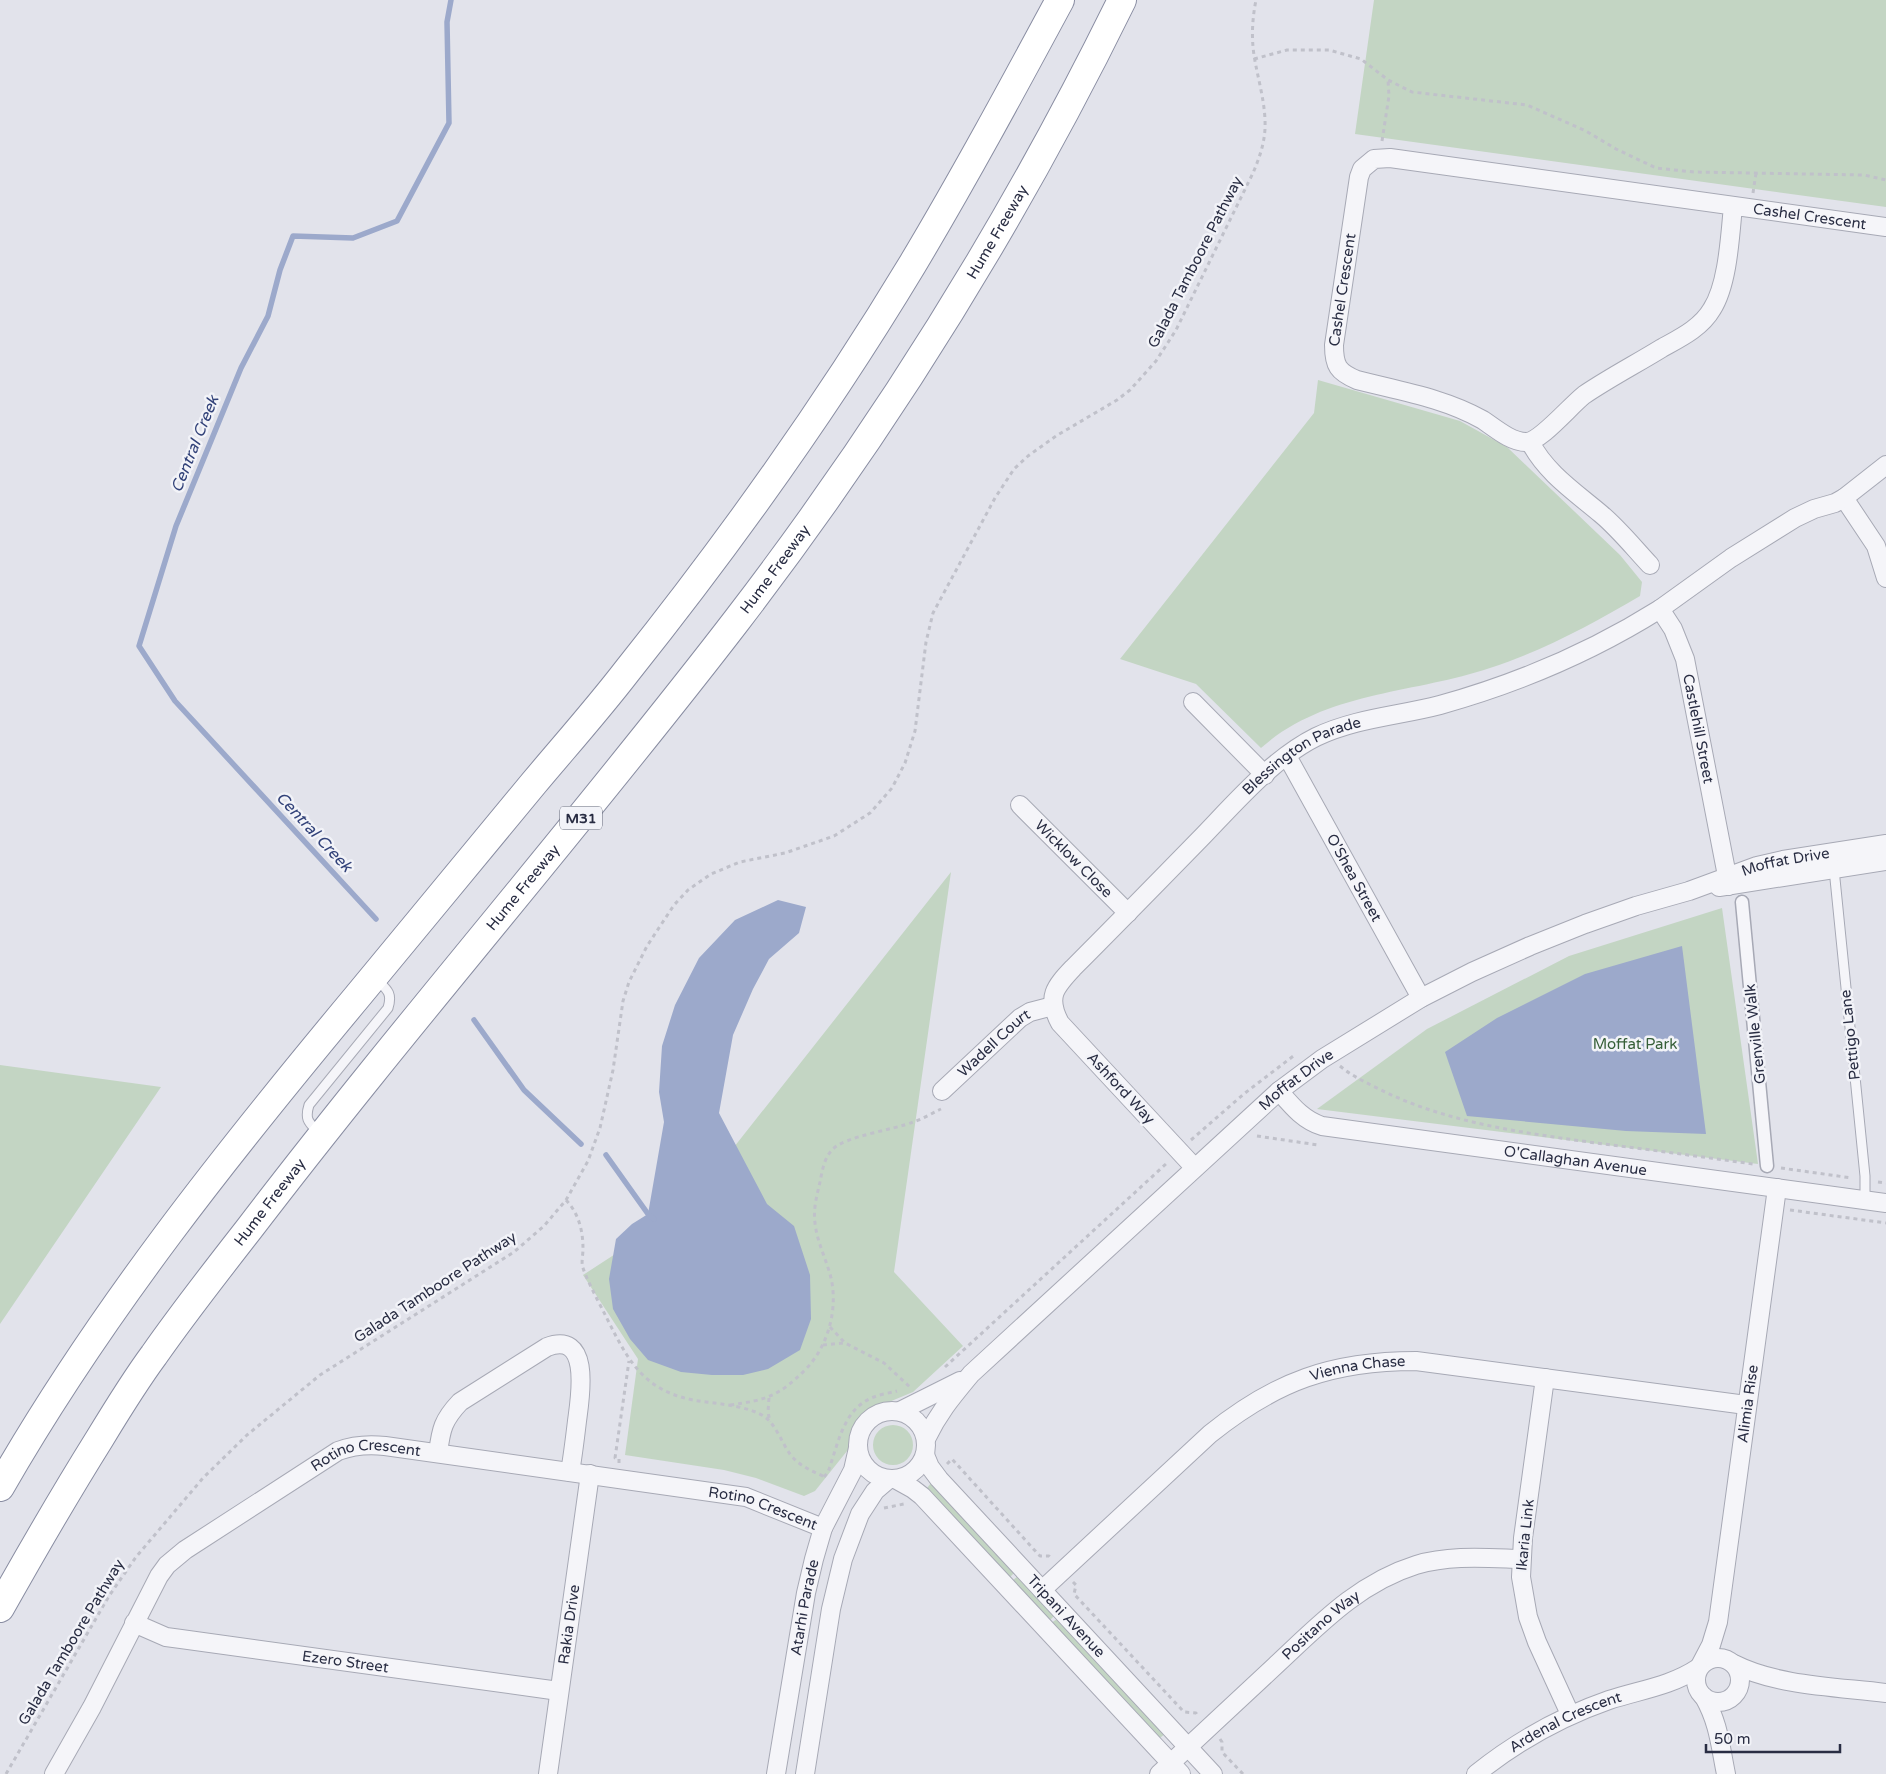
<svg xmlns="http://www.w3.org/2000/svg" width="1886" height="1774" viewBox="0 0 1886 1774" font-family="'Varela Round',sans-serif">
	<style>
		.green { fill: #c3d5c3 }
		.water { fill: #9ca9cb }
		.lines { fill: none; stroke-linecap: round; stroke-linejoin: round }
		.stream { stroke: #9ca9cb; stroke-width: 5.5 }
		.service-casing { stroke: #a7a9b5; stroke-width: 11 }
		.pedestrian-casing { stroke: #a7a9b5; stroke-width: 15 }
		.minor-casing { stroke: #a7a9b5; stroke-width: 20 }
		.motorway-casing { stroke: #898da2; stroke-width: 30 }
		.path { stroke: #c0c1ca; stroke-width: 3; stroke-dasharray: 4 4; stroke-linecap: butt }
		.service { stroke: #f5f5f9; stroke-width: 9 }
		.pedestrian { stroke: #f5f5f9; stroke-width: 12 }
		.minor { stroke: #f5f5f9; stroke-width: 18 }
		.motorway { stroke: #fff; stroke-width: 28 }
		.labels { text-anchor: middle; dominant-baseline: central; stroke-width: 5; stroke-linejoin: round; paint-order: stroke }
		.shield { fill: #f2f3f8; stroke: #656879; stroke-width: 1 }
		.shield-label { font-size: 14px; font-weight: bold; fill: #292d43 }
		.street-label { font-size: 15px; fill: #292d43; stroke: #f2f3f8 }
		.park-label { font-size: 15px; fill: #365f38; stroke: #f2f3f8 }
		.water-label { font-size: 16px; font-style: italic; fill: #324279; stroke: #f2f3f8 }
	</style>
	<rect width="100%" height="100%" fill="#e2e3eb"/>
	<!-- green -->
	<path class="green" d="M1374 0H1886V207L1355 134Z
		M1318 380 1460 421 1507 447 1620 555 1642 582 1640 596C1592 624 1543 651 1490 668 1413 694 1325 691 1261 748L1196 684 1120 659 1314 413Z
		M951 872 894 1272 963 1346 913 1392 865 1412 851 1446 815 1491 804 1496 756 1478 724 1470 625 1455 638 1359 583 1275 686 1208Z
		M1722 908 1758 1164 1317 1109 1427 1029 1569 956Z
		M0 1065 161 1087 0 1324Z
		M873 1445a20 20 0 1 1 40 0a20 20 0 1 1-40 0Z
		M931 1483 1015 1572 1009 1578 924 1492Z
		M1018 1576 1055 1615 1049 1621 1012 1581Z
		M1060 1617 1165 1734 1157 1740 1051 1623Z"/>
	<!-- water -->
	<path class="water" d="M778 900 806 907 799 933 769 959 753 989 733 1035 719 1113 767 1204 794 1226 810 1275 811 1319 800 1350 768 1369 743 1375H712L681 1372 648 1360 630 1339 613 1309 609 1279 616 1239 632 1224 648 1214 664 1122 659 1092 662 1046 675 1005 699 958 735 920Z
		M1682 946 1706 1134 1626 1131 1467 1116 1445 1052 1497 1018 1585 974Z"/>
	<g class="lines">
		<!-- stream -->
		<path class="stream" d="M376 919 175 701 139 646 176 526 241 368 268 316 280 270 293 236 353 238 397 221 449 123 447 22 451 0
			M474 1020 524 1090 581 1144
			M606 1155 648 1214 654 1219"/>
		<defs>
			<path id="service" d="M1834 869 1865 1176V1200
				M320 1134C310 1123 304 1121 309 1105L388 1008C393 992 386 989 376 979"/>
			<path id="pedestrian" d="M1742 902 1767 1166"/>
			<g id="minor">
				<path id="s1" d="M1733 206C1730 236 1728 284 1712 309 1701 328 1680 338 1662 348 1636 364 1609 378 1584 395 1570 406 1540 442 1526 442 1511 442 1495 428 1483 420 1444 398 1400 391 1357 380 1338 372 1334 366 1334 345L1359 177 1362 169 1374 159 1390 158 1886 227"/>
				<path d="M1530 442C1546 473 1575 492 1601 514 1619 529 1634 548 1650 565"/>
				<path d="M1844 498 1876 546 1886 578"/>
				<path d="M1660 609 1731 558 1795 518 1814 509 1835 503 1844 498 1886 465"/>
				<path d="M1193 702 1265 775"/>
				<path id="s2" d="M1287 756 1421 998"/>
				<path id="s3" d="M1020 805 1128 913"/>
				<path d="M1719 887 1886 861"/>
				<path id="s4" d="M942 1091 1020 1018 1030 1012 1053 1006"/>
				<path id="s5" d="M1279 1091C1292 1106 1303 1120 1322 1126L1886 1203"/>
				<path id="s6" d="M1194 1167 1060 1023C1046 997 1055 987 1073 968 1116 925 1158 882 1200 839 1234 804 1272 759 1316 737 1356 718 1398 716 1440 705 1519 683 1590 653 1660 609L1673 629 1685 659 1729 886"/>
				<path d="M1545 1378 1523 1538 1521 1577 1528 1617 1537 1642 1570 1714"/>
				<circle cx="892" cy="1445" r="34"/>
				<path d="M900 1411 960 1381"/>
				<path id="s7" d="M926 1439C939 1412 952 1397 971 1374L1279 1091 1322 1059 1421 998 1472 972 1530 946 1585 924 1636 906 1689 891 1757 866 1783 860 1886 844"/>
				<path d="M438 1453C441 1429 443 1420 460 1402L547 1347C592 1330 580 1398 577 1421 575 1438 573 1455 570 1472"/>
				<path id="s8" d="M925 1455 930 1467 939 1479 1213 1774"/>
				<path d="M895 1479 913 1489 922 1496 1181 1774"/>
				<path id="s9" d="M1042 1590 1210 1434C1276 1381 1332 1361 1416 1361L1746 1405"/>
				<path id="s10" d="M134 1623 166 1637 181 1639 559 1691"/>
				<circle cx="1718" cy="1680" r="22"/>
				<path d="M1734 1664C1777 1686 1838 1687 1886 1693"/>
				<path id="s11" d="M1700 1666 1711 1645 1718 1622 1777 1188"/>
				<path d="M1704 1697C1719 1724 1720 1745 1726 1774"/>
				<path id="s12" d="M54 1774 92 1707 159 1576 167 1565 185 1550 338 1451C354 1445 368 1444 385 1446L746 1497 823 1528"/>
				<path id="s13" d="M548 1774 590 1474"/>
				<path id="s14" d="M776 1774 806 1593 814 1559 823 1528 853 1470 858 1448"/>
				<path d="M805 1774 831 1609 843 1559 860 1514 875 1491 889 1479"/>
				<path id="s15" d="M1159 1774C1198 1738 1236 1702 1275 1666 1318 1626 1358 1583 1416 1565 1450 1555 1485 1558 1521 1559"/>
				<path id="s16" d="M1476 1774C1516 1742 1560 1717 1609 1700 1640 1690 1671 1686 1698 1668"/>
			</g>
			<g id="motorway">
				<path d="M0 1487C101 1311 228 1152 357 997 416 926 474 855 533 784 564 747 597 710 627 671 730 542 827 406 912 265 964 178 1012 89 1060 0"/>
				<path id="s17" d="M0 1608C32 1551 65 1494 100 1438 117 1410 134 1382 154 1355 184 1312 217 1270 249 1229 407 1022 579 826 737 620 885 427 1015 218 1122 0"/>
			</g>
		</defs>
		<!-- service casing -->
		<use href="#service" class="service-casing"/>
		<!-- pedestrian casing -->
		<use href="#pedestrian" class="pedestrian-casing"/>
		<!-- minor casing -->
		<use href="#minor" class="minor-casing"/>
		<!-- motorway casing -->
		<use href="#motorway" class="motorway-casing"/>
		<!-- path -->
		<path class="path" d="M1254 59 1287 50H1329L1361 59 1388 80 1412 92 1527 105 1586 131 1616 149 1656 168 1694 172 1864 175 1886 180
			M1382 141 1389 96 1388 80
			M1753 193 1756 173
			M1340 1066C1352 1076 1365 1082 1379 1089 1449 1124 1526 1133 1603 1144 1653 1150 1703 1157 1753 1164
			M1257 1136 1318 1145
			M1191 1140 1245 1093 1296 1054
			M1781 1168 1852 1178
			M1878 1182 1886 1183
			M566 1200C579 1214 583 1231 583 1249 583 1255 581 1263 583 1268 586 1277 593 1291 597 1299 626 1354 637 1394 706 1402 722 1404 751 1407 765 1417 776 1425 782 1443 790 1454 799 1466 812 1471 825 1477
			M1790 1210 1886 1223
			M830 1327 845 1343 884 1363 911 1388
			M823 1345 844 1343
			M945 1367 1167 1163
			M769 1398 768 1412 770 1422
			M730 1405C767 1400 779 1396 806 1369 829 1345 839 1306 830 1274 825 1257 817 1241 815 1223 813 1209 817 1195 820 1182 822 1172 824 1158 832 1150 844 1136 894 1130 913 1122 923 1119 932 1113 941 1109
			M619 1463V1459L615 1458 629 1361
			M947 1464 952 1459 1038 1554 1040 1556H1049L1052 1559
			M824 1477 828 1472C838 1445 843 1408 874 1397 881 1394 890 1393 897 1391
			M884 1508 904 1504
			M1073 1582 1076 1585 1074 1594 1184 1712 1196 1713 1198 1716
			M1220 1739 1222 1742V1752L1243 1774
			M6 1774 109 1596 136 1557 203 1478 247 1435 320 1375 514 1252 544 1226 566 1200 588 1161 600 1128 613 1070 623 1001 629 982 647 946 674 905 688 890 711 874 740 862 785 853 834 836 870 813 892 788 905 763 915 731 926 642 933 613 995 498 1014 469 1028 456 1056 436 1117 400 1130 390 1156 361 1176 330 1253 173C1259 159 1264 145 1265 129 1266 106 1259 83 1255 61 1251 40 1252 20 1256 0"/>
		<!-- service -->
		<use href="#service" class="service"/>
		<!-- pedestrian -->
		<use href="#pedestrian" class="pedestrian"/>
		<!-- minor -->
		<use href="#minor" class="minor"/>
		<!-- motorway -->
		<use href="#motorway" class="motorway"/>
	</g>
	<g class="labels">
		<!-- shield labels -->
		<rect class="shield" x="560" y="806.5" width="42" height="23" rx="4"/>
		<g class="shield-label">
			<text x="581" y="818">M31</text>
		</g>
		<!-- street labels -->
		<g class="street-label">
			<text stroke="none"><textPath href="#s1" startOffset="1198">Cashel Crescent</textPath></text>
			<text stroke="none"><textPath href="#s17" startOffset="1702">Hume Freeway</textPath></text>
			<text transform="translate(1195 262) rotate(-63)">Galada Tamboore Pathway</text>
			<text stroke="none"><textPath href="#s1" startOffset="620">Cashel Crescent</textPath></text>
			<text stroke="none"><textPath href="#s17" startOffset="1298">Hume Freeway</textPath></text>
			<text stroke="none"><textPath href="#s6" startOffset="1092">Castlehill Street</textPath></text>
			<text stroke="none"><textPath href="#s6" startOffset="574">Blessington Parade</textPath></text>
			<text stroke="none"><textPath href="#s3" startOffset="76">Wicklow Close</textPath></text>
			<text stroke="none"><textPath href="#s7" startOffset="1058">Moffat Drive</textPath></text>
			<text stroke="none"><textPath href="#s2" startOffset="139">O'Shea Street</textPath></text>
			<text stroke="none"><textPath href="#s17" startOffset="892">Hume Freeway</textPath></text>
			<text transform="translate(1755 1034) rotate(-96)">Grenville Walk</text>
			<text transform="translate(1850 1035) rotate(-96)">Pettigo Lane</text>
			<text stroke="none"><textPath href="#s4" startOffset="71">Wadell Court</textPath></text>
			<text stroke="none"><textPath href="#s7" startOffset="518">Moffat Drive</textPath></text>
			<text transform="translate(1121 1088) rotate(47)">Ashford Way</text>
			<text stroke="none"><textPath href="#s5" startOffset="312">O'Callaghan Avenue</textPath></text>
			<text stroke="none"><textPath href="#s17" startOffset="488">Hume Freeway</textPath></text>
			<text transform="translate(435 1287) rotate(-33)">Galada Tamboore Pathway</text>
			<text stroke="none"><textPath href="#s9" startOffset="394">Vienna Chase</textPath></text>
			<text stroke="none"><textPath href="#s11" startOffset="268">Alimia Rise</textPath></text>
			<text stroke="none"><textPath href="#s12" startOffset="470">Rotino Crescent</textPath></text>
			<text stroke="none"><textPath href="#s12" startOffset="875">Rotino Crescent</textPath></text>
			<text transform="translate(1525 1535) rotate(-84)">Ikaria Link</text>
			<text stroke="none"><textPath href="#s14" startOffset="169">Atarhi Parade</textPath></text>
			<text stroke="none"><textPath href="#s8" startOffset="215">Tripani Avenue</textPath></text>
			<text stroke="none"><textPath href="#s13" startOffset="151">Rakia Drive</textPath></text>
			<text stroke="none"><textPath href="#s15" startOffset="220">Positano Way</textPath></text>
			<text transform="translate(71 1642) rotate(-59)">Galada Tamboore Pathway</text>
			<text stroke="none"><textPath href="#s10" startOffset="216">Ezero Street</textPath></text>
			<text stroke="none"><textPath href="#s16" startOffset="104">Ardenal Crescent</textPath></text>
		</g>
		<!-- park labels -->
		<g class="park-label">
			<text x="1635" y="1044">Moffat Park</text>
		</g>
		<!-- water labels -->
		<g class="water-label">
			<text transform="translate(195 444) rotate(-68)">Central Creek</text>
			<text transform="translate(314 832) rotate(47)">Central Creek</text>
		</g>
	</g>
	<!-- scale -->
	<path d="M1706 1744v8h134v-8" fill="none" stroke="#292d43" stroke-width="2.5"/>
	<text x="1714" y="1744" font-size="15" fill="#292d43" stroke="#f2f3f8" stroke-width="4" paint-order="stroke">50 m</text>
</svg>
